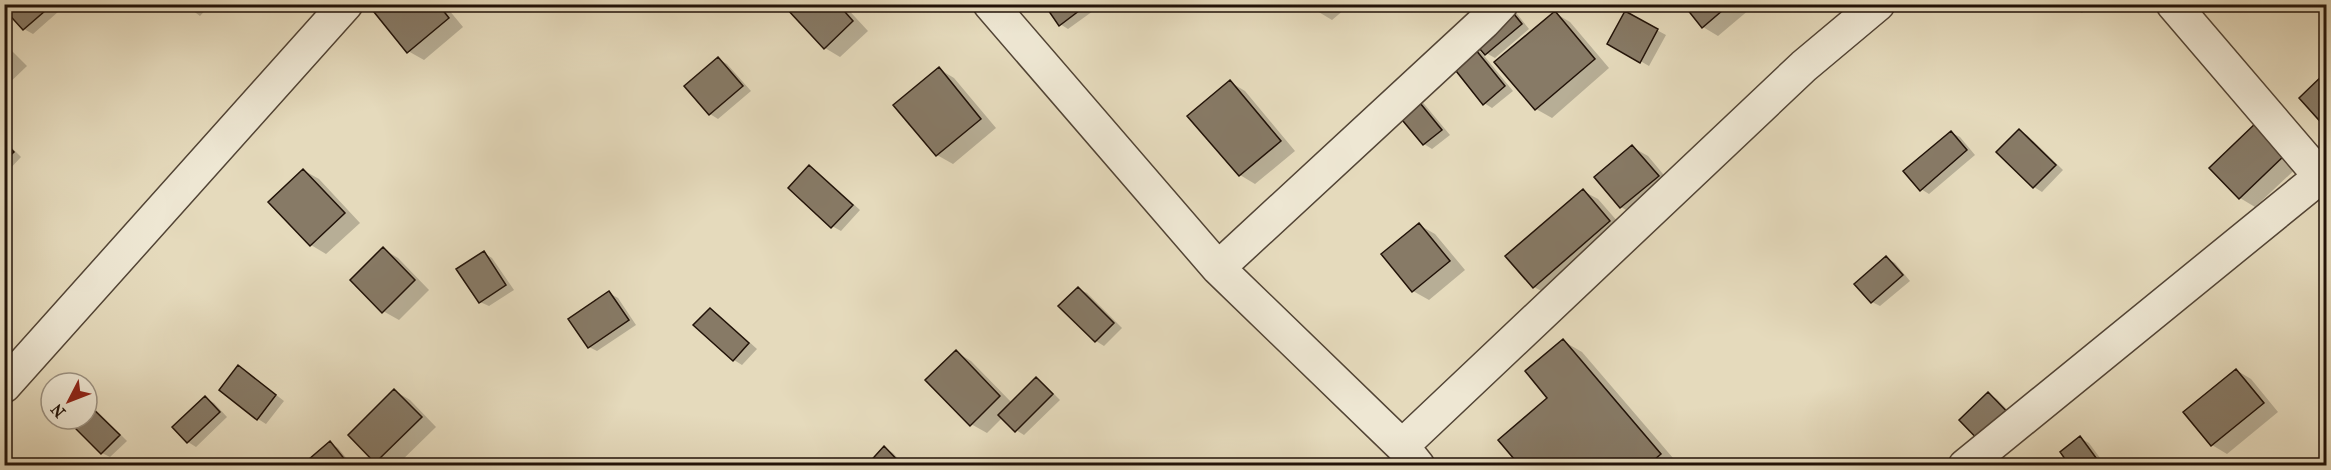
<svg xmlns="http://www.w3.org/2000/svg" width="2331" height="470" viewBox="0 0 2331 470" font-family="'IM FELL French Canon',serif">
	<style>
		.shadow { fill: #0003 }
		.building { fill: #877a66; stroke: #211208; stroke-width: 1.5 }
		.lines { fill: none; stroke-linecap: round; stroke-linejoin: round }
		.minor-casing { stroke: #524435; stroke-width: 36 }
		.minor { stroke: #eee7d3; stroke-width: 33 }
	</style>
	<rect width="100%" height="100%" fill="#e5dabc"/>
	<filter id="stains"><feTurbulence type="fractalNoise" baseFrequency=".00333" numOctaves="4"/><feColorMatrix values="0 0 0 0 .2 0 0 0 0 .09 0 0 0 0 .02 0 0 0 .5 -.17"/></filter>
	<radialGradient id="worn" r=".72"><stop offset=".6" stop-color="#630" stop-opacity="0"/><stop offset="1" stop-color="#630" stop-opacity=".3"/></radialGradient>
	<!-- shadow -->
	<path class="shadow" d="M10 4H67L33 34 24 29Z
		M184 4H211L200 16Z
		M385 4H444L463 27 424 60 408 51Z
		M795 4H843L868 31 840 57 825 48Z
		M1045 4H1099L1100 6 1068 29 1060 24Z
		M1311 4H1351L1332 20 1317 11Z
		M1685 4H1756L1718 36 1703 27Z
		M2068 4H2091L2082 13Z
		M1514 10 1529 29 1495 58 1486 53Z
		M1555 13 1570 22 1609 68 1552 118 1536 109Z
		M1625 13 1666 35 1649 66 1609 43Z
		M4 43 27 66 4 88Z
		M1476 46 1513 91 1492 108 1484 103 1447 57Z
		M718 59 727 64 751 91 718 119 710 114Z
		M939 69 954 78 996 128 953 164 937 155 895 105Z
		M2326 74V125L2301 98Z
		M1230 82 1245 91 1295 151 1255 184 1240 175Z
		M1415 93 1450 135 1432 149 1424 144Z
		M2260 121 2304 161 2255 207 2240 198 2211 168Z
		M2019 131 2027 135 2063 170 2042 192 2034 187Z
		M1952 133 1960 137 1975 155 1929 194 1921 189Z
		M4 140 21 157 7 172 4 171Z
		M1632 147 1648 156 1673 186 1636 216 1621 207Z
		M810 167 818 172 860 210 841 231 832 226Z
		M303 170 319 179 360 223 326 254 311 245Z
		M1583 191 1598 199 1625 230 1549 295 1534 287Z
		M1419 225 1435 234 1465 270 1429 300 1413 291 1383 255Z
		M383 249 398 258 429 290 399 320 383 311Z
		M484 253 492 258 514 290 489 306 480 302Z
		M1887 258 1895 263 1910 281 1880 306 1872 302Z
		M1078 289 1087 293 1122 328 1104 346 1096 341Z
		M609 293 618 298 636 325 597 351 589 347Z
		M710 309 718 314 757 349 742 365 734 360Z
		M1563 341 1582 352 1679 465 1522 466 1549 398Z
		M956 352 971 361 1012 403 1036 379 1044 384 1060 400 1024 435 1016 430 1003 417 987 433 971 424Z
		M2236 370 2251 379 2278 412 2227 454 2212 445 2185 412Z
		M247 372 284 401 266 424 258 419Z
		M395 391 410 400 436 427 396 466H382L375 462Z
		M1988 394 1997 399 2023 426 1997 453Z
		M205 398 214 403 227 417 196 447 188 442Z
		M87 404 94 408 127 441 110 457 102 453 69 420 87 419Z
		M2080 438 2089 443 2106 466H2072Z
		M330 443 338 448 353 466H304Z
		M885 448 893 453 905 466H868Z"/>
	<!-- building -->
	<path class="building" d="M7 4H53L23 30 4 9Z
		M383 4H438L449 18 407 53 374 12Z
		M793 4H838L853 21 824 49 787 9Z
		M1044 4H1088L1059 26Z
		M1506 4 1522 24 1485 55 1468 35Z
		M1683 4H1730L1702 28Z
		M1555 11 1595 59 1535 110 1494 62Z
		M1625 11 1658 29 1640 63 1607 44Z
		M1467 39 1505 86 1483 105 1445 57Z
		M718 57 743 86 709 115 684 86Z
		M939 67 981 119 936 156 893 105Z
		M2326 72V128L2299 98Z
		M1230 80 1281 141 1239 176 1187 116Z
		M1407 87 1442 130 1423 145 1388 103Z
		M2260 119 2289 151 2239 199 2209 168Z
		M2019 129 2056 165 2033 188 1996 152Z
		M1951 131 1967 150 1920 191 1903 171Z
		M4 142 14 152 4 161Z
		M1632 145 1659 176 1620 208 1594 177Z
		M809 165 853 205 831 228 788 188Z
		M303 169 345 213 310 246 268 202Z
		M1583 189 1610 221 1533 288 1505 256Z
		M1419 223 1450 261 1412 292 1381 254Z
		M383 247 415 280 382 313 350 280Z
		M484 251 506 285 479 303 456 269Z
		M1886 256 1903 275 1871 303 1854 284Z
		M1078 287 1114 323 1095 342 1058 306Z
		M609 291 629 320 588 348 568 319Z
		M710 308 749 343 733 361 693 325Z
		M1563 339 1661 454 1647 466H1520L1498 440 1547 398 1525 371Z
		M956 350 1000 396 970 426 925 380Z
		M238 365 276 395 257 420 219 390Z
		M2236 369 2264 403 2211 446 2183 412Z
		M1036 377 1053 394 1015 432 998 415Z
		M394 389 422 417 375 463 348 435Z
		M1988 392 2016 421 1987 449 1959 420Z
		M205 396 220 412 187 443 172 427Z
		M87 403 120 435 101 454 67 420 87 419Z
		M2080 436 2102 466H2070L2060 452Z
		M330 441 350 466H301Z
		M884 446 903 466H866Z"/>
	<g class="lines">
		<defs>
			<path id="minor" d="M990 4 1218 268 1402 446 1418 466
				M2173 4 2321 177
				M1218 268 1484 22 1501 4
				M4 386 346 4
				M1402 446 1804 66 1878 4
				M1965 466 2326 172"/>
		</defs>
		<!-- minor casing -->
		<use href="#minor" class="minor-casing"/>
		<!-- minor -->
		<use href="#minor" class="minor"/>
	</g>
	<!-- margin -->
	<rect width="2331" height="470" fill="none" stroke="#e5dabc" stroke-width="24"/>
	<rect x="6" y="6" width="2319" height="458" fill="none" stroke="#211208" stroke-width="3"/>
	<rect x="12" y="12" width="2307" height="446" fill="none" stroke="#211208" stroke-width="1.5"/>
	<!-- north arrow -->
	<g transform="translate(69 401) rotate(228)"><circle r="28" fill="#eee7d3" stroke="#9c9282" stroke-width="1.5"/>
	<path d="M0-4.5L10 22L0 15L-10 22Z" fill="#8f2418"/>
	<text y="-9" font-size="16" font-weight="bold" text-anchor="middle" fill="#211208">N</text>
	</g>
	<rect width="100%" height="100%" filter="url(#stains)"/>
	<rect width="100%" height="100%" fill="url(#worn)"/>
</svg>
